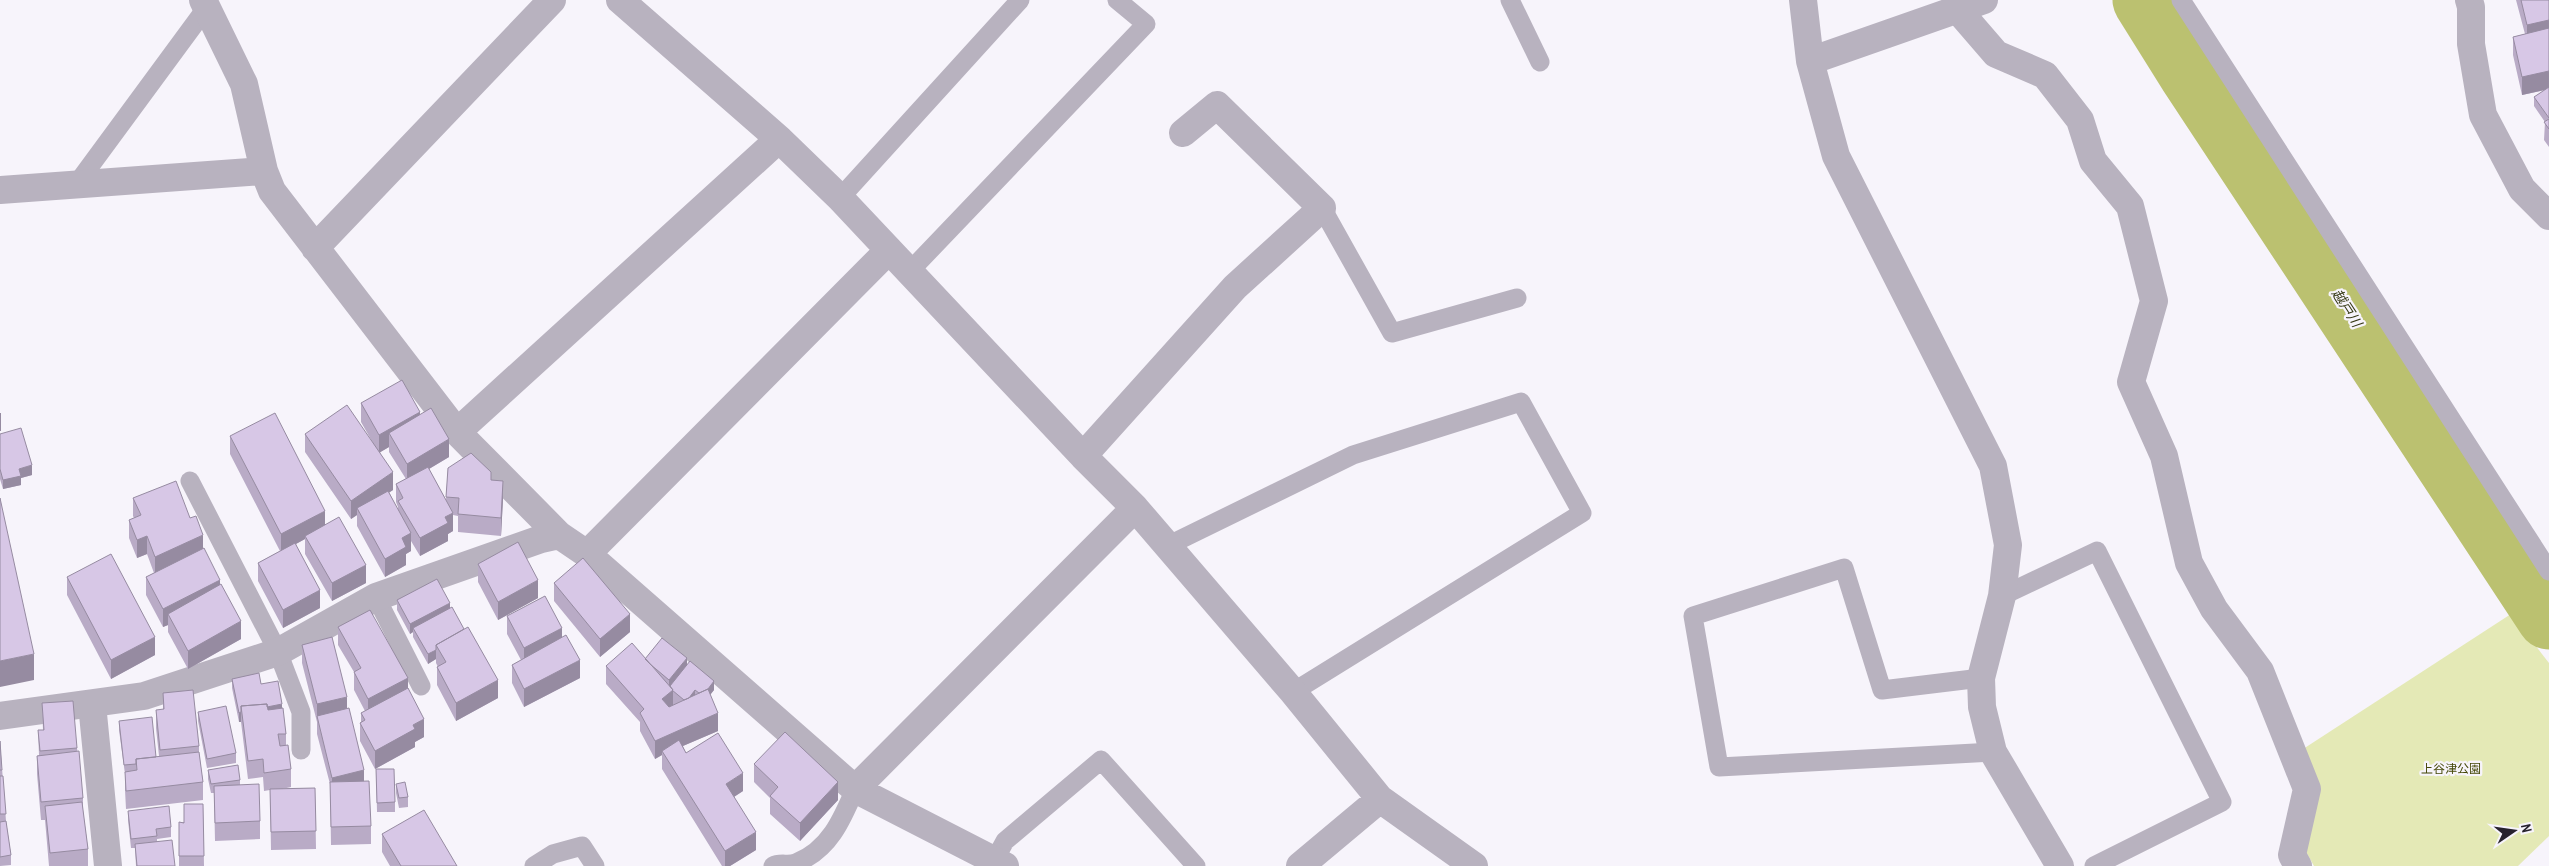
<svg xmlns="http://www.w3.org/2000/svg" width="2549" height="866" viewBox="0 0 2549 866" font-family="'Archivo Narrow','Noto Sans JP',sans-serif">
	<style>
		.green { fill: #e4e9b6 }
		.lines { fill: none; stroke-linecap: round; stroke-linejoin: round }
		.river { stroke: #bbc170; stroke-width: 65 }
		.service { stroke: #b8b2bf; stroke-width: 19 }
		.minor { stroke: #b8b2bf; stroke-width: 28 }
		.wall { fill: #b9abc6; fill-rule: evenodd }
		.shaded-wall { fill: #968ba1 }
		.building { fill: #d7c7e6; stroke: #968ba1 }
		.labels { text-anchor: middle; dominant-baseline: central; stroke-width: 4.5; stroke-linejoin: round; paint-order: stroke }
		.park-label { font-size: 12px; fill: #454808; stroke: #f7f4fb }
		.water-label { font-size: 14px; font-style: italic; fill: #343713; stroke: #f7f4fb }
	</style>
	<rect width="100%" height="100%" fill="#f7f4fb"/>
	<!-- green -->
	<path class="green" d="M2511 614 2549 663V836L2518 866H2314L2304 848 2300 751Z"/>
	<g class="lines">
		<!-- river -->
		<path class="river" d="M2145 0 2190 72 2549 617"/>
		<!-- service -->
		<path class="service" d="M1510 0 1540 62
			M2181 0 2549 571
			M76 185 207 7
			M840 198 1020 0
			M1322 208 1392 333 1517 298
			M909 272 1146 24 1117 0
			M190 481 278 652 301 712V750
			M1167 546 1353 455 1521 402 1582 513 1293 692
			M2002 596 2097 551 2222 802 2094 866
			M376 597 421 686
			M1981 678 1882 690 1844 568 1693 616 1719 767 1993 752
			M994 861 1005 841 1101 760 1196 866
			M534 866 553 854 582 846 595 866
			M773 866C780 862 788 866 796 863 829 850 842 820 855 789"/>
		<!-- minor -->
		<path class="minor" d="M203 0 244 84 264 171 272 191 457 432 559 535 587 554 855 789 1005 866
			M620 0 779 139 840 198 1083 456 1135 508 1293 692 1380 799 1474 866
			M1803 0 1810 61 1836 156 1993 466 2008 545 2002 596 1981 678 1982 707 1993 752 2060 866
			M2469 0 2471 7V44L2483 115 2522 189 2549 216
			M1958 10 1996 54 2045 75 2080 120 2093 161 2130 206 2154 301 2131 382 2164 456 2189 563 2214 609 2260 671 2307 789 2292 855 2298 866
			M1810 61 1984 0
			M0 190 264 171
			M315 248 552 0
			M457 432 779 139
			M1083 456 1235 287 1322 208 1217 105 1183 133
			M587 554 889 250
			M92 704 108 866
			M0 716 144 696 278 652 376 597 541 539 559 535
			M855 789 1135 508
			M1300 866 1380 799"/>
	</g>
	<!-- wall -->
	<path class="wall" d="M2516 0H2549V147L2544 140 2545 122 2534 106V97L2545 90 2522 95 2513 55V37L2525 34Z
		M361 403 420 415 449 457 429 469 446 500 448 468 491 480 503 499 501 536 458 532V516L453 515V531L448 534V541L420 556 411 541V551L406 554V565L385 577 357 526V515L351 519 305 452V434L373 443 361 422ZM389 447V452L406 479 396 484V502L398 507V510L389 492 393 490 380 452Z
		M0 434 32 475 21 478V485L3 489 0 479Z
		M230 436 325 524 366 583 332 601 305 554V539L296 544 320 608 283 628 258 581V563L280 551 230 454Z
		M133 498 190 518 203 548 220 585 241 639 188 669 168 632V625L163 627 146 595V577L154 573 147 554 137 558 129 538V520L134 518 133 516Z
		M478 564 538 598 498 620 478 582Z
		M67 577 155 655 111 679 67 595Z
		M554 583 630 632 600 657 554 601Z
		M397 600 450 608 498 698 456 721 437 685V667H438L436 663V659L428 664 413 637V632L410 634 397 610Z
		M507 616 562 638 580 678 524 707 512 683V665L521 660 507 634Z
		M338 627 408 688 424 737 415 742V747L375 769 360 741V723L361 722V713L365 711 354 690V672L338 645Z
		M302 645 347 708 364 781 371 826V844L331 845 330 784 317 734V722L302 663Z
		M645 659 687 665 714 690 710 695 718 731 683 746 686 753 743 791 734 797 756 850 730 866H722L662 769V755L655 759 640 731V722L606 684V666Z
		M232 679 261 684 282 708 286 734V745L291 769V787L282 789 315 788 316 849 271 850 270 790 264 791 263 777 248 779 241 722H239L232 688Z
		M163 693 199 746V752L203 782V800L126 809 125 790V774L119 730V721L156 757 159 756 156 728V710H163Z
		M42 703 77 748 83 798V811L88 849V866H49L45 820H41L37 774V756L39 755 38 730H43Z
		M198 712 236 753V763L207 768 198 721Z
		M0 741 6 821 11 855V865L0 866Z
		M754 764 838 800 800 841 770 814V798L754 782Z
		M376 769 395 802V812H377Z
		M208 770 240 780V785L260 821V839L215 841 214 793H211L208 779Z
		M396 784 408 797V807L399 808 396 793Z
		M203 804 204 866H179V822H184Z
		M128 811 171 827V837L157 839V842L175 866H136L135 848H131L128 820Z
		M382 834 457 866H390L382 852Z"/>
	<!-- shaded-wall -->
	<path class="shaded-wall" d="M2549 20V38L2527 43V25Z
		M2549 71V89L2522 95V77Z
		M420 412V430L389 433V447L379 453V435Z
		M0 413H1V431H0Z
		M449 439V457L407 482V464Z
		M32 465V475L21 478V485L3 489V480L19 469Z
		M393 472V490L359 513 357 508V515L351 519V501Z
		M503 481V499L501 536V518Z
		M325 511V529L305 536V539L281 552V534Z
		M453 513V531L448 534V541L420 556V538L445 517Z
		M411 533V551L406 554V565L385 577V559L402 538Z
		M203 535V553L155 575V557Z
		M147 536V554L137 558V540Z
		M366 565V583L332 601V583Z
		M220 580V598L168 614V625L163 627V609Z
		M538 580V598L498 620V602Z
		M320 590V608L283 628V610Z
		M450 603V612L413 628V632L410 634V624Z
		M630 614V632L600 657V639Z
		M241 621V639L188 669V651Z
		M562 628V646L524 666V648Z
		M155 637V655L111 679V660Z
		M436 650V659L428 664V654Z
		M34 654V680L0 687V661Z
		M687 658V668L669 689V680Z
		M580 660V678L524 707V689Z
		M408 678V696L368 717V699Z
		M498 680V698L456 721V703Z
		M714 681V690L702 705V696Z
		M673 690V708L662 717V699Z
		M695 690V699L685 701Z
		M347 697V715L317 716V722V704Z
		M282 704V713L241 712Z
		M241 712V722H239V713Z
		M718 713V731L664 754 662 751V755L655 759V741Z
		M424 719V737L415 742V747L375 769V751L413 725Z
		M364 770V788L332 796V778Z
		M743 773V791L726 802V784Z
		M838 782V800L800 841V823Z
		M756 832V850L730 866H725V851Z"/>
	<!-- building -->
	<path class="building" d="M2521 0H2549V20L2527 25Z
		M2549 28V71L2522 77 2513 37Z
		M2549 87V118L2534 97Z
		M2549 119V129L2544 122Z
		M402 380 420 412 379 435 361 403Z
		M347 405 393 472 351 501 305 434Z
		M431 408 449 439 407 464 389 433Z
		M275 413 325 511 281 534 230 436Z
		M21 428 32 465 19 469 21 476 3 480 0 469V434Z
		M471 453 491 472V480L503 481 501 518 458 514 459 498 446 497 448 468Z
		M428 467 453 513 445 517 448 523 420 538 398 501 403 498 396 484Z
		M176 481 190 518 196 516 203 535 155 557 147 536 137 540 129 520 141 515 133 498Z
		M388 491 411 533 402 538 406 547 385 559 357 508Z
		M0 498 34 654 0 661Z
		M339 517 366 565 332 583 305 536Z
		M518 542 538 580 498 602 478 564Z
		M295 543 320 590 283 610 258 563Z
		M204 548 220 580 163 609 146 577Z
		M111 554 155 637 111 660 67 577Z
		M583 558 630 614 600 639 554 583Z
		M437 579 450 603 410 624 397 600Z
		M221 584 241 621 188 651 168 614Z
		M545 596 562 628 524 648 507 616Z
		M452 607 464 629 436 645V650L428 654 413 628Z
		M370 610 408 678 368 699 354 672 361 668 338 627Z
		M468 627 498 680 456 703 437 667 446 662 436 645Z
		M566 635 580 660 524 689 512 665Z
		M332 637 347 697 317 704 302 645Z
		M662 638 687 658 669 680 650 664 645 659Z
		M632 643 673 690 662 699 669 707 708 689 718 713 655 741 640 713 644 709 606 666Z
		M690 661 714 681 708 689 699 693 695 690 689 698 684 700 672 690H673L670 686Z
		M259 673 261 684 278 681 282 704 267 707V704L241 706V712L239 713 232 679Z
		M408 688 424 719 413 725 415 729 375 751 360 723 365 720 361 713Z
		M193 690 199 746 160 750 156 710 164 709 163 693Z
		M73 701 77 748 40 751 38 730H44L42 703Z
		M267 704 268 710 283 708 286 734H278L280 746 288 745 291 769 264 773 263 759 248 761 241 706Z
		M226 706 236 753 207 759 198 712Z
		M349 708 364 770 332 778 317 716Z
		M152 717 156 757 136 759V764L124 765 119 721Z
		M785 732 838 782 800 823 770 796 778 787 754 764Z
		M718 733 743 773 726 784 756 832 725 851 662 751 679 740 686 753Z
		M0 741 2 770H0Z
		M79 751 83 798 41 802 37 756Z
		M199 752 203 782 126 791 125 772 137 770 136 759Z
		M238 765 240 780 211 784 208 770Z
		M376 769H394L395 802 377 803Z
		M0 776H3L6 814H0Z
		M369 781 371 826 331 827 330 782Z
		M405 782 408 797 399 798 396 784Z
		M259 784 260 821 215 823 214 786Z
		M315 788 316 831 271 832 270 789Z
		M82 802 88 849 50 853 45 806Z
		M184 804H203L204 856H179V822L184 823Z
		M169 806 171 827 156 829 157 836 131 839 128 811Z
		M424 810 457 866H401L382 834Z
		M6 821 11 855 0 857V822Z
		M172 840 175 866H137L135 844Z"/>
	<g class="labels">
		<!-- park labels -->
		<g class="park-label">
			<text x="2451" y="769">上谷津公園</text>
		</g>
		<!-- water labels -->
		<g class="water-label">
			<text transform="translate(2347 308) rotate(57)">越戸川</text>
		</g>
	</g>
	<!-- north arrow -->
	<g transform="translate(2514 831) rotate(77)" stroke="#f7f4fb" stroke-width="4" paint-order="stroke">
	<path d="M0-4L9 19L0 12L-9 19Z" fill="#27222d"/>
	<text y="-8" font-size="14" font-weight="bold" text-anchor="middle" fill="#27222d">N</text>
	</g>
</svg>
